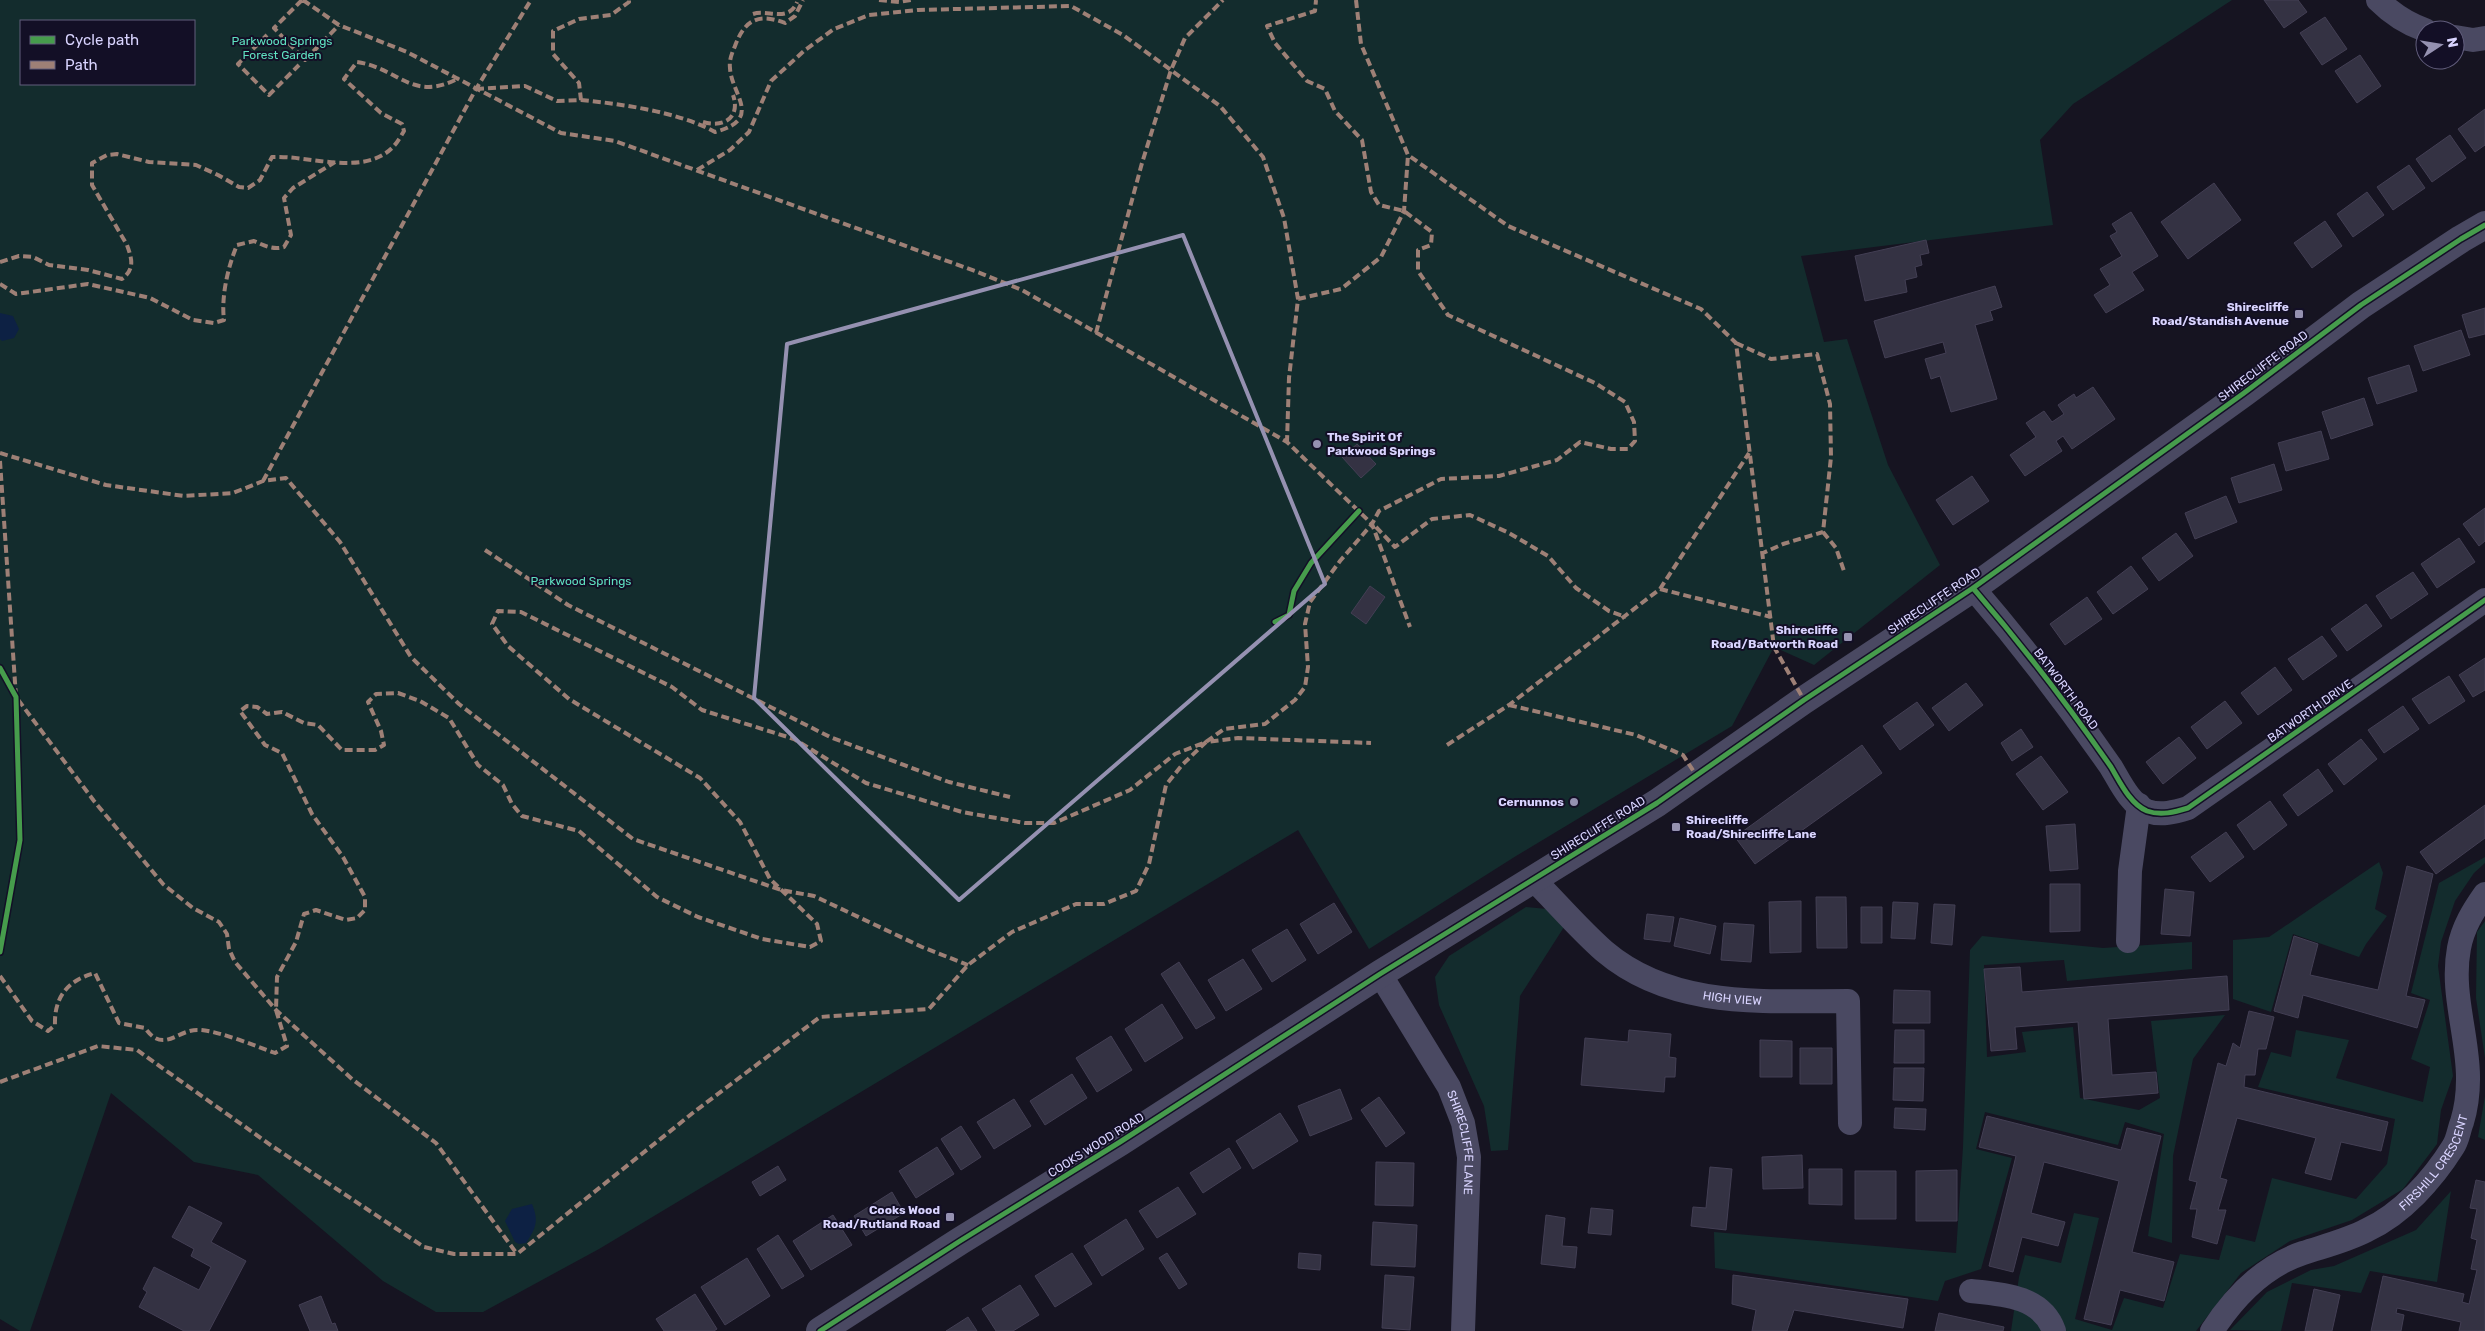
<svg xmlns="http://www.w3.org/2000/svg" width="2485" height="1331" viewBox="0 0 2485 1331" font-family="Rubik,sans-serif">
	<style>
		.green { fill: #132c2d; fill-rule: evenodd }
		.water { fill: #0d2144 }
		.building { fill: #343243; stroke: #433f54 }
		.lines { fill: none; stroke-linecap: round; stroke-linejoin: round }
		.minor { stroke: #4a4962; stroke-width: 24 }
		.tertiary { stroke: #4a4962; stroke-width: 28 }
		.quiet { stroke: #9e8076; stroke-width: 4; stroke-dasharray: 8 4; stroke-linecap: butt }
		.cycleway-casing { stroke: #130f26; stroke-width: 8 }
		.cycleway { stroke: #469c4c; stroke-width: 5 }
		.marked { fill: none; stroke: #9591b1; stroke-width: 4; stroke-linejoin: round }
		.poi-dot { fill: #9591b1; stroke: #130f26; stroke-width: 2 }
		.labels { text-anchor: middle; dominant-baseline: central; stroke-width: 4; stroke-linejoin: round; paint-order: stroke }
		.park-label { font-size: 12px; fill: #5fe0c0; stroke: #130f26 }
		.poi-label { font-size: 12px; font-weight: bold; fill: #d9d4ff; stroke: #130f26; text-anchor: end }
		.street-label { font-size: 12px; fill: #d9d4ff; stroke: #130f26 }
	</style>
	<rect width="100%" height="100%" fill="#161421"/>
	<!-- green -->
	<path class="green" d="M0 0H2232L2073 104 2040 140 2053 225 1801 256 1824 342 1847 339 1888 465 1940 565 1814 665 1774 647 1732 726 1516 856 1369 949 1298 830 599 1249 483 1312H436L383 1281 258 1175 194 1162 111 1093 30 1331H20L0 1319ZM21 21H194V84H21Z
		M2485 857V863L2474 873 2455 901 2441 942 2438 966 2453 1076 2441 1110 2437 1144 2403 1189 2352 1220 2290 1241 2241 1273 2196 1331H2011L2019 1277 2025 1255 2061 1263 2074 1213 2099 1218 2075 1319 2112 1330 2124 1298 2163 1308 2180 1254 2219 1260 2226 1235 2255 1242 2272 1178 2356 1199 2387 1164 2395 1119 2258 1087 2271 1052 2291 1057 2296 1030 2349 1040 2336 1078 2423 1102 2430 1067 2411 1059 2430 1000 2411 993 2439 883Z
		M2379 862 2383 873 2375 909 2387 916 2366 944 2359 957 2293 934 2271 1012 2233 999V940L2269 937Z
		M1526 907 1547 909 1564 927 1520 996 1508 1150 1491 1151 1484 1106 1439 1005 1435 977 1449 956Z
		M2485 921V1058L2476 998 2477 932Z
		M1982 936 2103 948 2192 942V969L2067 981 2064 960 1984 965 1987 1057 2026 1052 2022 1032 2073 1027 2080 1098 2139 1110 2160 1098 2151 1021 2225 1015 2193 1059 2173 1156 2172 1243 2148 1236 2164 1134 2125 1122 2118 1145 1985 1112 1976 1149 2012 1158 1981 1269 1945 1281 1938 1301 1715 1268 1714 1232 1956 1253 1963 1147 1970 950Z
		M2485 1096V1140L2478 1137Z
		M2451 1191 2437 1282 2370 1271 2361 1293 2292 1283 2281 1331 2230 1330 2267 1292 2311 1270 2334 1266 2416 1230Z"/>
	<!-- water -->
	<path class="water" d="M0 313 13 316 19 329 14 338 2 341 0 339Z
		M532 1204C539 1221 536 1228 526 1243L519 1244 515 1242 505 1221 512 1209Z"/>
	<!-- building -->
	<path class="building" d="M2264 0H2298L2307 12 2284 28Z
		M2325 17 2347 49 2322 65 2300 33Z
		M2360 55 2381 86 2357 103 2335 71Z
		M2485 109V145L2475 152 2458 129Z
		M2450 135 2466 158 2432 182 2416 159Z
		M2409 165 2425 188 2393 210 2377 187Z
		M2214 183 2241 220 2188 259 2161 222Z
		M2367 192 2384 215 2353 237 2337 214Z
		M2131 212 2158 256 2132 272 2144 290 2106 313 2094 295 2110 285 2100 269 2122 256 2110 236 2117 232 2112 224Z
		M2325 221 2342 246 2312 268 2294 243Z
		M1926 240 1929 253 1920 255 1922 265 1915 267 1917 277 1905 280 1907 292 1865 301 1855 256Z
		M1995 286 2002 307 1990 311 1993 320 1975 325 1997 399 1951 412 1940 376 1931 379 1925 359 1946 353 1943 342 1885 358 1874 321Z
		M2485 308V334L2469 338 2462 315Z
		M2461 330 2470 355 2423 371 2414 346Z
		M2409 365 2417 391 2377 404 2368 378Z
		M2093 387 2115 419 2072 449 2063 436 2056 441 2062 451 2025 476 2010 455 2036 437 2026 423 2044 411 2052 422 2064 414 2058 405 2074 394 2076 398Z
		M2364 398 2373 425 2331 439 2322 412Z
		M2321 431 2329 459 2286 471 2278 443Z
		M1357 444 1376 464 1361 478 1342 457Z
		M2274 464 2282 490 2239 503 2231 478Z
		M1972 476 1989 501 1953 525 1936 500Z
		M2226 496 2237 522 2195 539 2185 513Z
		M2485 508V541L2479 546 2463 524Z
		M2176 533 2193 556 2159 581 2142 558Z
		M2459 538 2475 562 2437 588 2421 564Z
		M2131 566 2148 589 2113 614 2097 592Z
		M2413 572 2428 594 2391 619 2376 596Z
		M1370 586 1385 597 1366 624 1351 613Z
		M2087 597 2102 619 2065 645 2050 624Z
		M2366 604 2382 626 2347 651 2331 629Z
		M2322 636 2337 656 2303 680 2288 659Z
		M2485 658V690L2473 697 2459 675Z
		M2275 667 2292 690 2258 715 2241 693Z
		M2449 676 2465 701 2429 724 2412 699Z
		M1966 683 1983 705 1949 731 1932 708Z
		M2225 701 2242 723 2207 749 2191 727Z
		M1917 702 1934 725 1900 750 1883 726Z
		M2403 706 2419 729 2384 753 2368 730Z
		M2021 729 2033 747 2012 761 2001 743Z
		M2179 737 2196 758 2163 784 2146 762Z
		M2361 739 2377 759 2344 785 2328 764Z
		M1862 745 1882 773 1755 864 1735 837Z
		M2041 756 2068 792 2043 810 2016 774Z
		M2318 769 2333 791 2298 816 2283 795Z
		M2270 801 2287 825 2254 850 2237 825Z
		M2485 805V838L2436 874 2420 852Z
		M2075 824 2078 869 2050 871 2046 826Z
		M2226 832 2244 857 2210 882 2191 857Z
		M2407 866 2433 874 2406 996 2425 1000 2417 1028 2303 995 2298 1018 2274 1011 2294 936 2318 944 2310 975 2378 990Z
		M2050 884H2080V931L2050 932Z
		M2165 889 2194 892 2190 936 2161 934Z
		M1816 897H1846L1847 948H1817Z
		M1801 901V952L1770 953 1769 902Z
		M1893 902 1918 903 1915 939 1891 938Z
		M1334 903 1352 932 1318 954 1300 924Z
		M1934 904 1955 905 1952 945 1931 943Z
		M1861 907H1882V943H1861Z
		M1647 914 1674 917 1670 942 1644 939Z
		M1680 918 1716 926 1710 954 1674 946Z
		M1724 923 1754 925 1751 962 1721 960Z
		M1287 929 1306 960 1272 982 1252 950Z
		M1243 959 1262 989 1226 1011 1208 980Z
		M1179 962 1215 1018 1196 1029 1161 974Z
		M2020 967 2022 992 2227 976 2229 1010 2108 1019 2112 1075 2156 1072 2158 1093 2084 1099 2078 1022 2015 1027 2017 1049 1991 1051 1984 969Z
		M1894 990 1930 991V1023H1893Z
		M1162 1004 1183 1038 1145 1062 1125 1029Z
		M2249 1011 2274 1017 2266 1049H2258L2255 1075H2245L2244 1087 2388 1122 2381 1151 2341 1142 2331 1180 2305 1173 2316 1138 2237 1118 2220 1178 2227 1180 2218 1210H2226L2217 1244 2192 1237 2197 1209H2190L2197 1182 2189 1180 2218 1063 2226 1066 2233 1043 2240 1048Z
		M1629 1030 1671 1034 1669 1057 1676 1058 1675 1077H1665L1664 1092 1581 1085 1585 1038 1628 1042Z
		M1895 1030H1924V1063H1894Z
		M1111 1036 1132 1070 1097 1092 1076 1058Z
		M1760 1040 1792 1041V1077H1760Z
		M1800 1048H1832V1084H1800Z
		M1894 1068H1924L1923 1101 1893 1100Z
		M1072 1074 1087 1098 1045 1125 1030 1101Z
		M1340 1089 1352 1119 1310 1136 1298 1106Z
		M1379 1097 1405 1133 1386 1147 1361 1110Z
		M1014 1099 1031 1126 994 1149 977 1122Z
		M1895 1108 1926 1109 1925 1130 1894 1128Z
		M1280 1113 1298 1141 1253 1169 1236 1141Z
		M1987 1116 2121 1150 2127 1128 2161 1136 2132 1252 2174 1262 2164 1301 2120 1290 2111 1325 2084 1319 2119 1181 2044 1162 2031 1213 2065 1222 2058 1246 2022 1237 2013 1272 1989 1266 2016 1156 1979 1147Z
		M961 1126 981 1157 961 1170 941 1139Z
		M937 1147 954 1174 916 1198 899 1171Z
		M1229 1148 1241 1168 1203 1193 1190 1173Z
		M1802 1155 1803 1188 1763 1189 1762 1157Z
		M1376 1162 1414 1163 1413 1206 1375 1205Z
		M778 1166 786 1180 760 1196 752 1182Z
		M1710 1167 1732 1169 1726 1230 1691 1226 1693 1207 1706 1208Z
		M1809 1169H1842V1205L1809 1204Z
		M1957 1170V1221H1916V1171Z
		M1855 1171H1896V1219H1855Z
		M2476 1180 2485 1182V1331H2459L2461 1322 2397 1308 2396 1313 2404 1315 2401 1331H2371L2383 1276 2464 1294 2462 1302 2469 1304 2477 1270 2471 1269 2477 1240 2471 1238 2477 1209 2470 1208Z
		M1178 1187 1196 1214 1157 1238 1139 1211Z
		M892 1192 904 1213 866 1236 854 1216Z
		M189 1206 222 1223 211 1242 246 1261 209 1331H184L139 1307 147 1292 143 1289 154 1267 199 1290 211 1267 191 1256 194 1249 172 1237Z
		M1591 1208 1613 1210 1611 1235 1588 1233Z
		M833 1215 852 1245 811 1270 793 1241Z
		M1546 1215 1565 1218 1562 1246 1577 1247 1575 1268 1541 1264Z
		M1126 1219 1144 1249 1102 1276 1084 1246Z
		M1373 1222 1417 1225 1415 1267 1371 1265Z
		M778 1235 804 1276 782 1289 757 1249Z
		M1072 1253 1092 1284 1055 1307 1035 1276Z
		M1167 1253 1187 1284 1179 1289 1159 1258Z
		M1299 1253 1321 1255 1320 1270 1298 1268Z
		M747 1258 770 1296 725 1325 701 1287Z
		M1385 1275 1414 1277 1410 1330 1382 1328Z
		M1733 1275 1908 1299 1903 1328 1794 1310 1787 1331H1752L1756 1310 1732 1304Z
		M1020 1285 1039 1315 1013 1331H996L982 1309Z
		M2314 1289 2340 1295 2332 1331H2305Z
		M695 1294 717 1329 714 1331H664L656 1319Z
		M321 1296 332 1324 335 1323 338 1331H310L299 1305Z
		M1939 1313 2004 1327 2003 1331H1935Z
		M968 1317 977 1331H946Z"/>
	<g class="lines">
		<!-- minor -->
		<g class="minor">
			<path d="M2378 0C2391 13 2408 24 2425 30"/>
			<path d="M2455 37 2473 40 2485 38"/>
			<path d="M1973 588C2022 645 2068 705 2111 767 2120 782 2130 804 2147 811 2161 816 2175 812 2188 808L2485 600"/>
			<path id="s1" d="M1534 880C1557 903 1579 929 1604 951 1672 1009 1764 1001 1848 1001L1850 1123"/>
			<path d="M2128 941 2130 871 2139 805"/>
			<path id="s2" d="M1380 974 1449 1087 1463 1123 1469 1157 1463 1331"/>
			<path d="M1971 1291C2002 1294 2042 1296 2054 1331"/>
			<path id="s3" d="M2212 1331C2234 1297 2264 1266 2303 1253 2324 1246 2346 1241 2367 1230 2402 1214 2433 1179 2453 1147 2458 1140 2459 1129 2462 1122 2481 1059 2448 1006 2459 948 2463 927 2473 911 2485 894"/>
		</g>
		<!-- tertiary -->
		<path class="tertiary" d="M820 1331 960 1241 1120 1142 1380 974 1657 803 1804 700 1973 588 2244 393 2361 305 2461 239 2485 225"/>
		<!-- quiet -->
		<path class="quiet" d="M302 0 274 28 305 60 339 25
			M303 0 339 25 407 52 561 133 615 141 975 271 1022 290 1287 442 1372 524 1410 627
			M879 0 899 2 911 0
			M1356 0 1361 44 1408 155 1508 226 1701 309 1736 343 1774 647 1804 700
			M753 14C768 9 789 23 797 2
			M267 35 238 64 269 95 299 65
			M476 89 525 86 557 101 581 100 579 83 553 54V31L579 19 611 15 629 2V0
			M581 100C622 104 679 112 715 132 764 119 731 94 730 68 729 60 732 53 735 46 745 19 759 13 785 23L795 16 803 0
			M703 122C723 128 741 118 733 95
			M697 170 730 150 749 132 771 81 805 50 834 29 869 15 918 10 1071 6 1123 35 1220 106 1263 157 1284 218 1298 299 1289 378 1287 442
			M0 262 19 256 33 257 49 265 88 270 122 279C135 269 132 259 127 245L92 185V163L107 155 117 154 149 162 196 165 218 175 239 187 248 188 260 180 272 157C309 155 364 177 393 147 397 143 401 136 404 131L402 124 381 113 344 79 357 62C399 68 412 103 459 78
			M0 284 16 294 88 284 150 298 193 320 214 323 224 320C221 296 228 267 237 245L254 241C265 246 273 250 284 247L291 235 284 198 293 188 335 162
			M1298 299 1341 289 1381 257 1404 211 1408 155
			M1096 333 1142 163 1171 70 1185 38 1223 0
			M1736 343 1771 359 1817 354 1830 404 1831 457 1823 532 1783 544 1763 553
			M0 453 106 485 184 496 233 493 263 481 286 478 340 542 411 657 459 704 633 839 781 890 814 896 922 947 968 965
			M0 461 16 697 94 801 163 884 193 908 219 922 227 934 229 949 235 962 276 1010 352 1079 436 1143 517 1254
			M263 481 476 89 531 0
			M1376 527 1395 547 1432 519 1470 515 1509 533 1548 556 1576 588 1609 611 1626 617
			M1823 532 1836 548 1844 571
			M485 550 568 605 830 737 949 782 1010 797
			M1660 589 1771 617
			M1509 705 1636 735 1683 755 1696 775
			M1447 745 1509 705 1660 589 1749 453
			M0 976 32 1021 48 1031 55 1025C54 997 68 980 95 973L119 1023 145 1028C164 1055 178 1028 200 1030 219 1031 256 1046 275 1053L287 1046 276 1010 277 977 296 942 304 914 316 910 346 920 357 918 365 910V897L343 857 312 814 282 753 265 745 240 711 247 706 257 707 267 714 282 712 304 723 318 725 342 750H375L384 745 381 731 368 702 376 694 398 693 420 701 449 718 478 765 503 785 512 804 522 816 579 831 657 897 698 917 762 939 810 947 821 941 817 924 770 879 740 822 700 778 569 699 508 646 492 624 498 611 521 612 672 687 702 710 794 739 866 783 962 812 1025 823H1054L1130 790 1175 754 1206 742 1224 729 1265 724 1295 700 1305 687 1308 667 1305 624 1310 602 1340 561 1372 524 1379 511 1441 479 1499 476 1557 460 1580 442 1611 449H1628L1635 441 1634 422 1625 402 1595 383 1448 315 1418 271V250L1431 245 1432 232 1404 211 1379 205 1371 192 1362 140 1335 111 1325 89 1307 81 1275 43 1267 26 1315 11 1316 0
			M0 1082 98 1046 137 1050 272 1146 424 1247 454 1254H517L694 1112 820 1017 929 1009 968 965 1012 932 1076 904H1104L1136 891 1149 864 1166 785 1182 765 1206 742 1238 738 1371 743"/>
		<defs>
			<path id="cycleway" d="M1973 588C2022 645 2068 705 2111 767 2120 782 2130 804 2147 811 2161 816 2175 812 2188 808L2485 600
				M1275 622 1289 615 1294 591 1311 563 1359 511
				M0 668 16 697 20 840 0 952
				M820 1331 960 1241 1120 1142 1380 974 1657 803 1804 700 1973 588 2244 393 2361 305 2461 239 2485 225"/>
		</defs>
		<!-- cycleway casing -->
		<use href="#cycleway" class="cycleway-casing"/>
		<!-- cycleway -->
		<use href="#cycleway" class="cycleway"/>
	</g>
	<!-- marked area -->
	<path class="marked" d="M1183 235 1325 584 959 900 754 698 787 344Z"/>
	<!-- markers -->
	<g class="poi-dot">
		<rect x="2294" y="309" width="10" height="10" rx="2.5"/>
		<circle cx="1317" cy="444" r="5"/>
		<rect x="1843" y="632" width="10" height="10" rx="2.5"/>
		<circle cx="1574" cy="802" r="5"/>
		<rect x="1671" y="822" width="10" height="10" rx="2.5"/>
		<rect x="945" y="1212" width="10" height="10" rx="2.5"/>
	</g>
	<g class="labels">
		<!-- park labels -->
		<g class="park-label">
			<text x="282" y="41">Parkwood Springs<tspan x="282" dy="14">Forest Garden</tspan></text>
			<text x="581" y="581">Parkwood Springs</text>
		</g>
		<!-- poi labels -->
		<g class="poi-label">
			<text x="2289" y="307">Shirecliffe<tspan x="2289" dy="14">Road/Standish Avenue</tspan></text>
			<text x="1327" y="437" text-anchor="start">The Spirit Of<tspan x="1327" dy="14">Parkwood Springs</tspan></text>
			<text x="1838" y="630">Shirecliffe<tspan x="1838" dy="14">Road/Batworth Road</tspan></text>
			<text x="1564" y="802">Cernunnos</text>
			<text x="1686" y="820" text-anchor="start">Shirecliffe<tspan x="1686" dy="14">Road/Shirecliffe Lane</tspan></text>
			<text x="940" y="1210">Cooks Wood<tspan x="940" dy="14">Road/Rutland Road</tspan></text>
		</g>
		<!-- street labels -->
		<g class="street-label">
			<text transform="translate(2263 366) rotate(-37)">SHIRECLIFFE ROAD</text>
			<text transform="translate(1934 601) rotate(-34)">SHIRECLIFFE ROAD</text>
			<text transform="translate(2066 689) rotate(53)">BATWORTH ROAD</text>
			<text transform="translate(2310 711) rotate(-35)">BATWORTH DRIVE</text>
			<text transform="translate(1598 828) rotate(-32)">SHIRECLIFFE ROAD</text>
			<text stroke="none"><textPath href="#s1" startOffset="239">HIGH VIEW</textPath></text>
			<text stroke="none"><textPath href="#s2" startOffset="190">SHIRECLIFFE LANE</textPath></text>
			<text transform="translate(1096 1145) rotate(-32)">COOKS WOOD ROAD</text>
			<text stroke="none"><textPath href="#s3" startOffset="288">FIRSHILL CRESCENT</textPath></text>
		</g>
	</g>
	<!-- legend -->
	<rect x="20" y="20" width="175" height="65" fill="#130f26" stroke="#625e7d"/>
	<rect x="30" y="36" width="25" height="8" fill="#469c4c" stroke="#625e7d"/>
	<text x="65" y="45" font-size="15" fill="#d9d4ff">Cycle path</text>
	<rect x="30" y="61" width="25" height="8" fill="#9e8076" stroke="#625e7d"/>
	<text x="65" y="70" font-size="15" fill="#d9d4ff">Path</text>
	<!-- north arrow -->
	<g transform="translate(2440 45) rotate(78)"><circle r="24" fill="#130f26" stroke="#625e7d"/>
	<path d="M0-4L9 19L0 12L-9 19Z" fill="#9591b1"/>
	<text y="-8" font-size="14" font-weight="bold" text-anchor="middle" fill="#d9d4ff">N</text>
	</g>
</svg>
